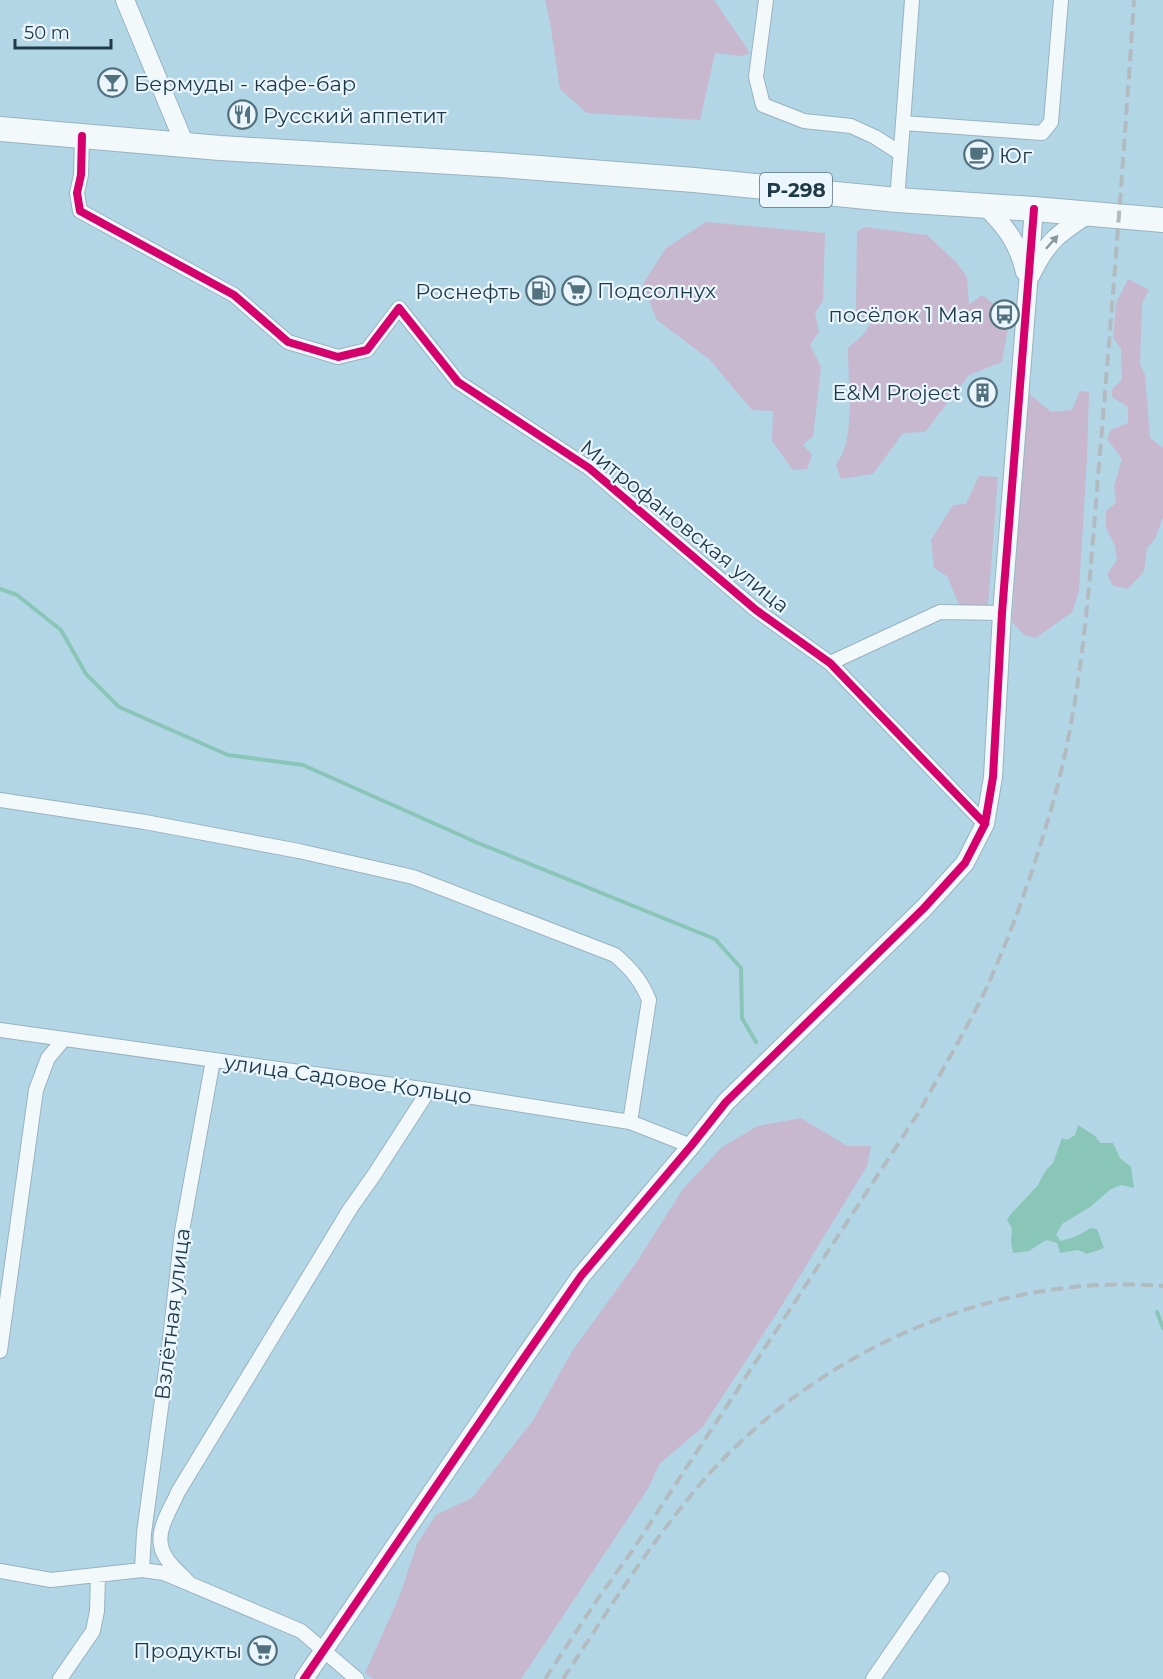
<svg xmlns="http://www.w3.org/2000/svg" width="1163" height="1679" viewBox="0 0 1163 1679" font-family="Montserrat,sans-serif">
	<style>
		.green { fill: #c7b7cf }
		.water { fill: #8ac6b8 }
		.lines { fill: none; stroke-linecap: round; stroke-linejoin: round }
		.stream { stroke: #8ac6b8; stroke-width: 4 }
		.minor-casing { stroke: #97b3c0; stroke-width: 16 }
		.tertiary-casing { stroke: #97b3c0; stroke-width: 20 }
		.trunk-casing { stroke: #97b3c0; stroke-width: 26 }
		.minor { stroke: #f3f9fb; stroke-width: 14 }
		.tertiary { stroke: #f3f9fb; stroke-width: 18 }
		.trunk { stroke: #f3f9fb; stroke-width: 24 }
		.rail { stroke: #b2bcc0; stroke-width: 4; stroke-dasharray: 12 6; stroke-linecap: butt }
		.cycleway-casing { stroke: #eaf6fc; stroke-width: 11 }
		.cycleway { stroke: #d6006c; stroke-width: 8 }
		.oneway { fill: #889aa0 }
		.labels { text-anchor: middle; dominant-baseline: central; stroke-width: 4.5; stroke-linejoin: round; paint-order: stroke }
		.shield { fill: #eaf6fc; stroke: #5b727d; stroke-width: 1.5 }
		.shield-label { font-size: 20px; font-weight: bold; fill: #1e3a46 }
		.poi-label { font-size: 21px; fill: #1e3a46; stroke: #eaf6fc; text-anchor: start }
		.street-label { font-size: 21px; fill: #1e3a46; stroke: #eaf6fc }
	</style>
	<rect width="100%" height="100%" fill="#b2d6e6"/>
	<!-- green -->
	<path class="green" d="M545 0H714L750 53 742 56 715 53 700 120 587 113 560 89 550 22Z
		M706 222 825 233 823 301 815 313 819 332 810 345 821 367 813 436 803 445 812 455 807 469 793 470 772 441 773 411 752 410 710 360 657 320 643 284 666 248Z
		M864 227 927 235 956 262 967 277 969 305 982 295 1006 313 1008 327 1002 362 969 375 925 432 903 433 873 474 841 479 836 465C840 458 844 451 846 443 853 412 848 380 848 348L864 334 871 322 856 312 857 232Z
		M1128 279 1149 290 1142 303 1140 364 1145 375 1150 438 1163 448V517L1155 539 1147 548 1144 571 1128 589 1113 586 1107 574 1117 560 1115 546 1106 527V511L1116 503 1114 486 1122 459 1107 439 1111 430 1128 423V407L1112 397V389L1122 380 1121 349 1113 338 1116 303Z
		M1080 391 1089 392 1087 458 1079 591 1072 612 1036 638 1024 635 1012 622 1027 392 1051 412 1072 410Z
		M979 476 998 477 988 606 960 607 947 576 934 568 931 540 953 505 966 504Z
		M801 1118 847 1146H871L867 1166 782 1305 702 1428 660 1463 649 1487 521 1679H373L365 1673 400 1595 417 1544 436 1515 472 1498 534 1419 571 1353 638 1260 683 1189 722 1147 758 1126Z"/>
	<!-- water -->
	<path class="water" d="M1078 1125 1095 1136 1100 1143H1113L1120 1158 1131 1167 1134 1188 1121 1185 1111 1189 1090 1207 1062 1224 1056 1235 1061 1241 1077 1236 1091 1228 1097 1229 1104 1248 1087 1254 1078 1250 1060 1253 1057 1243 1046 1240 1029 1251 1013 1253 1011 1241 1012 1229 1007 1220 1011 1214 1038 1185 1046 1170 1053 1163 1062 1138 1067 1140 1075 1135Z"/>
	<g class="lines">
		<!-- stream -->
		<path class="stream" d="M0 589 17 595 61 630 86 674 119 707 228 755 303 765 478 843 715 939 741 968 742 1018 756 1042
			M1157 1312 1163 1328"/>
		<defs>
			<path id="minor" d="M766 0 756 77 763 105 804 121 851 126 875 137 900 153
				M903 123 912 0
				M82 136 81 175 77 193 80 211 234 295 288 342 338 357 367 350 399 308 458 382 589 468 756 610 830 663 985 824
				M897 200 903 123 1042 133 1051 122 1061 0
				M830 663 940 612 1002 613
				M0 800 145 822 299 851 413 877 615 955C630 968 641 980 649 1000L630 1122
				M0 1030 429 1090 630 1122 691 1146
				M0 1351 36 1090 48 1058 64 1039
				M142 1570 144 1533 169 1348 182 1231 213 1060
				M0 1571 51 1580 142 1570 164 1573 301 1631 357 1679
				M189 1583C179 1572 163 1560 161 1545 157 1528 172 1507 178 1492L350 1209 374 1175 429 1090
				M60 1679 93 1631 97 1611 98 1576
				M873 1679 942 1579"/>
			<path id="tertiary" d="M125 0 185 145
				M985 206C1006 227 1018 242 1025 272
				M1031 275C1047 241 1059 233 1090 213
				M304 1679 519 1365 581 1276 691 1146 726 1102 924 908 965 863 985 824 993 777 1002 613 1034 209"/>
			<path id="trunk" d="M0 129 220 148 500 165 694 180 897 200 1034 209 1163 220"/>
		</defs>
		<!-- minor casing -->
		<use href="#minor" class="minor-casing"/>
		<!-- tertiary casing -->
		<use href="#tertiary" class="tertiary-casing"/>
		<!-- trunk casing -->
		<use href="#trunk" class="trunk-casing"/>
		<!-- minor -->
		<use href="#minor" class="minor"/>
		<!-- tertiary -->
		<use href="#tertiary" class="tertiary"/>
		<!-- trunk -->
		<use href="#trunk" class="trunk"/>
		<!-- rail -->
		<path class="rail" d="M545 1679 599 1597 630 1554 919 1112C941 1072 965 1032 985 991 1010 937 1030 880 1047 823 1083 707 1089 585 1099 465 1112 310 1124 155 1134 0
			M563 1679C607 1612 650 1543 702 1482 814 1353 991 1272 1163 1286"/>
		<defs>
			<path id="cycleway" d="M82 136 81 175 77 193 80 211 234 295 288 342 338 357 367 350 399 308 458 382 589 468 756 610 830 663 985 824
				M304 1679 519 1365 581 1276 691 1146 726 1102 924 908 965 863 985 824 993 777 1002 613 1034 209"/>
		</defs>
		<!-- cycleway casing -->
		<use href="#cycleway" class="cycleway-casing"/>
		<!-- cycleway -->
		<use href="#cycleway" class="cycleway"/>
	</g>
	<!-- one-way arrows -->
	<defs><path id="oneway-solid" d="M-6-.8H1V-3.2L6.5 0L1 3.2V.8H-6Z" transform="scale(1.5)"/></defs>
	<use class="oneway" href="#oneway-solid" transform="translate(1052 242) rotate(-48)"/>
	<!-- icons -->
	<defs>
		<symbol id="bar-ring" viewBox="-11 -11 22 22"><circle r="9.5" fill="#eaf6fc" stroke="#52717e" stroke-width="1.5"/><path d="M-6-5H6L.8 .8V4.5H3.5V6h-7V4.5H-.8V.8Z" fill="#52717e"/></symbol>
		<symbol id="restaurant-ring" viewBox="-11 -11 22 22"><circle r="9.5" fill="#eaf6fc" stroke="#52717e" stroke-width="1.5"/><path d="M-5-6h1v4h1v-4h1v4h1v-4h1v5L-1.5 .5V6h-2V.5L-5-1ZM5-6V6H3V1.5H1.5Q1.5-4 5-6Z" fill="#52717e"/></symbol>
		<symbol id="cafe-ring" viewBox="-11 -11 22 22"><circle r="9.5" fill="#eaf6fc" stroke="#52717e" stroke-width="1.5"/><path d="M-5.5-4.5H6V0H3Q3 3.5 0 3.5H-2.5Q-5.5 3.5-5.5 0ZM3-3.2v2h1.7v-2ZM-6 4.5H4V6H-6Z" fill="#52717e"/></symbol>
		<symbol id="supermarket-ring" viewBox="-11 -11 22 22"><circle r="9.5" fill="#eaf6fc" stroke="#52717e" stroke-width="1.5"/><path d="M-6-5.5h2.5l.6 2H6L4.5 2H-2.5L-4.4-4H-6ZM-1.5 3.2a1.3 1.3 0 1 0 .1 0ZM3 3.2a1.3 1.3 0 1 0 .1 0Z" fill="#52717e"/></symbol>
		<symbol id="fuel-ring" viewBox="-11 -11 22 22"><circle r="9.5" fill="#eaf6fc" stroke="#52717e" stroke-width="1.5"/><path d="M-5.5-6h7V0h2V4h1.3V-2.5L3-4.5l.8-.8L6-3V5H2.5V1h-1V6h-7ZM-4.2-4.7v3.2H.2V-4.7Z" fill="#52717e"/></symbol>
		<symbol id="bus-ring" viewBox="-11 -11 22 22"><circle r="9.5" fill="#eaf6fc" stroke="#52717e" stroke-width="1.5"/><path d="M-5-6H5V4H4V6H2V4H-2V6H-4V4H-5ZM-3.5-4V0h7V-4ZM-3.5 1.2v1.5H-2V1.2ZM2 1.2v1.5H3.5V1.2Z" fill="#52717e"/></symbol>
		<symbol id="building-ring" viewBox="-11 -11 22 22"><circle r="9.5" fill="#eaf6fc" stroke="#52717e" stroke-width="1.5"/><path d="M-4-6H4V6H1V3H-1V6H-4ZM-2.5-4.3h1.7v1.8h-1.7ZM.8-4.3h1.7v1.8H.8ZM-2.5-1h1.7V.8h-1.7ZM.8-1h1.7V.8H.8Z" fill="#52717e"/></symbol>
	</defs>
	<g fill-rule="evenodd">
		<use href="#bar-ring" x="96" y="66" width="33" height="33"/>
		<use href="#restaurant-ring" x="226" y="98" width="33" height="33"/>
		<use href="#cafe-ring" x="962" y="138" width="33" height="33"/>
		<use href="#supermarket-ring" x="560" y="274" width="33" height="33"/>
		<use href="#fuel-ring" x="524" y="274" width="33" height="33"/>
		<use href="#bus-ring" x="988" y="298" width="33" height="33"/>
		<use href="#building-ring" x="966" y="376" width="33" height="33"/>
		<use href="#supermarket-ring" x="246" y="1634" width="33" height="33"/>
	</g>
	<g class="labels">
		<!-- shield labels -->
		<rect class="shield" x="760" y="173" width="72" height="34" rx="4.5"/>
		<g class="shield-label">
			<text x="796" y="190">Р-298</text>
		</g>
		<!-- poi labels -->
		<g class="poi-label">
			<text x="134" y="83">Бермуды - кафе-бар</text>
			<text x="263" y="115">Русский аппетит</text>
			<text x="999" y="155">Юг</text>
			<text x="597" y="290">Подсолнух</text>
			<text x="520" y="291" text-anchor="end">Роснефть</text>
			<text x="983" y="314" text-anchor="end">посёлок 1 Мая</text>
			<text x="961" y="392" text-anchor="end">E&amp;M Project</text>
			<text x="242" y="1650" text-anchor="end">Продукты</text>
		</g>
		<!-- street labels -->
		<g class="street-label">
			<text transform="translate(685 526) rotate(39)">Митрофановская улица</text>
			<text transform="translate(348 1079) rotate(8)">улица Садовое Кольцо</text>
			<text transform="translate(172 1314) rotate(-83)">Взлётная улица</text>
		</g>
	</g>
	<!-- scale -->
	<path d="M15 39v9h96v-9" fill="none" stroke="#1e3a46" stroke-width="3"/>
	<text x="24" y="39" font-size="18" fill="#1e3a46" stroke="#eaf6fc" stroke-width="4.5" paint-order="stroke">50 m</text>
</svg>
